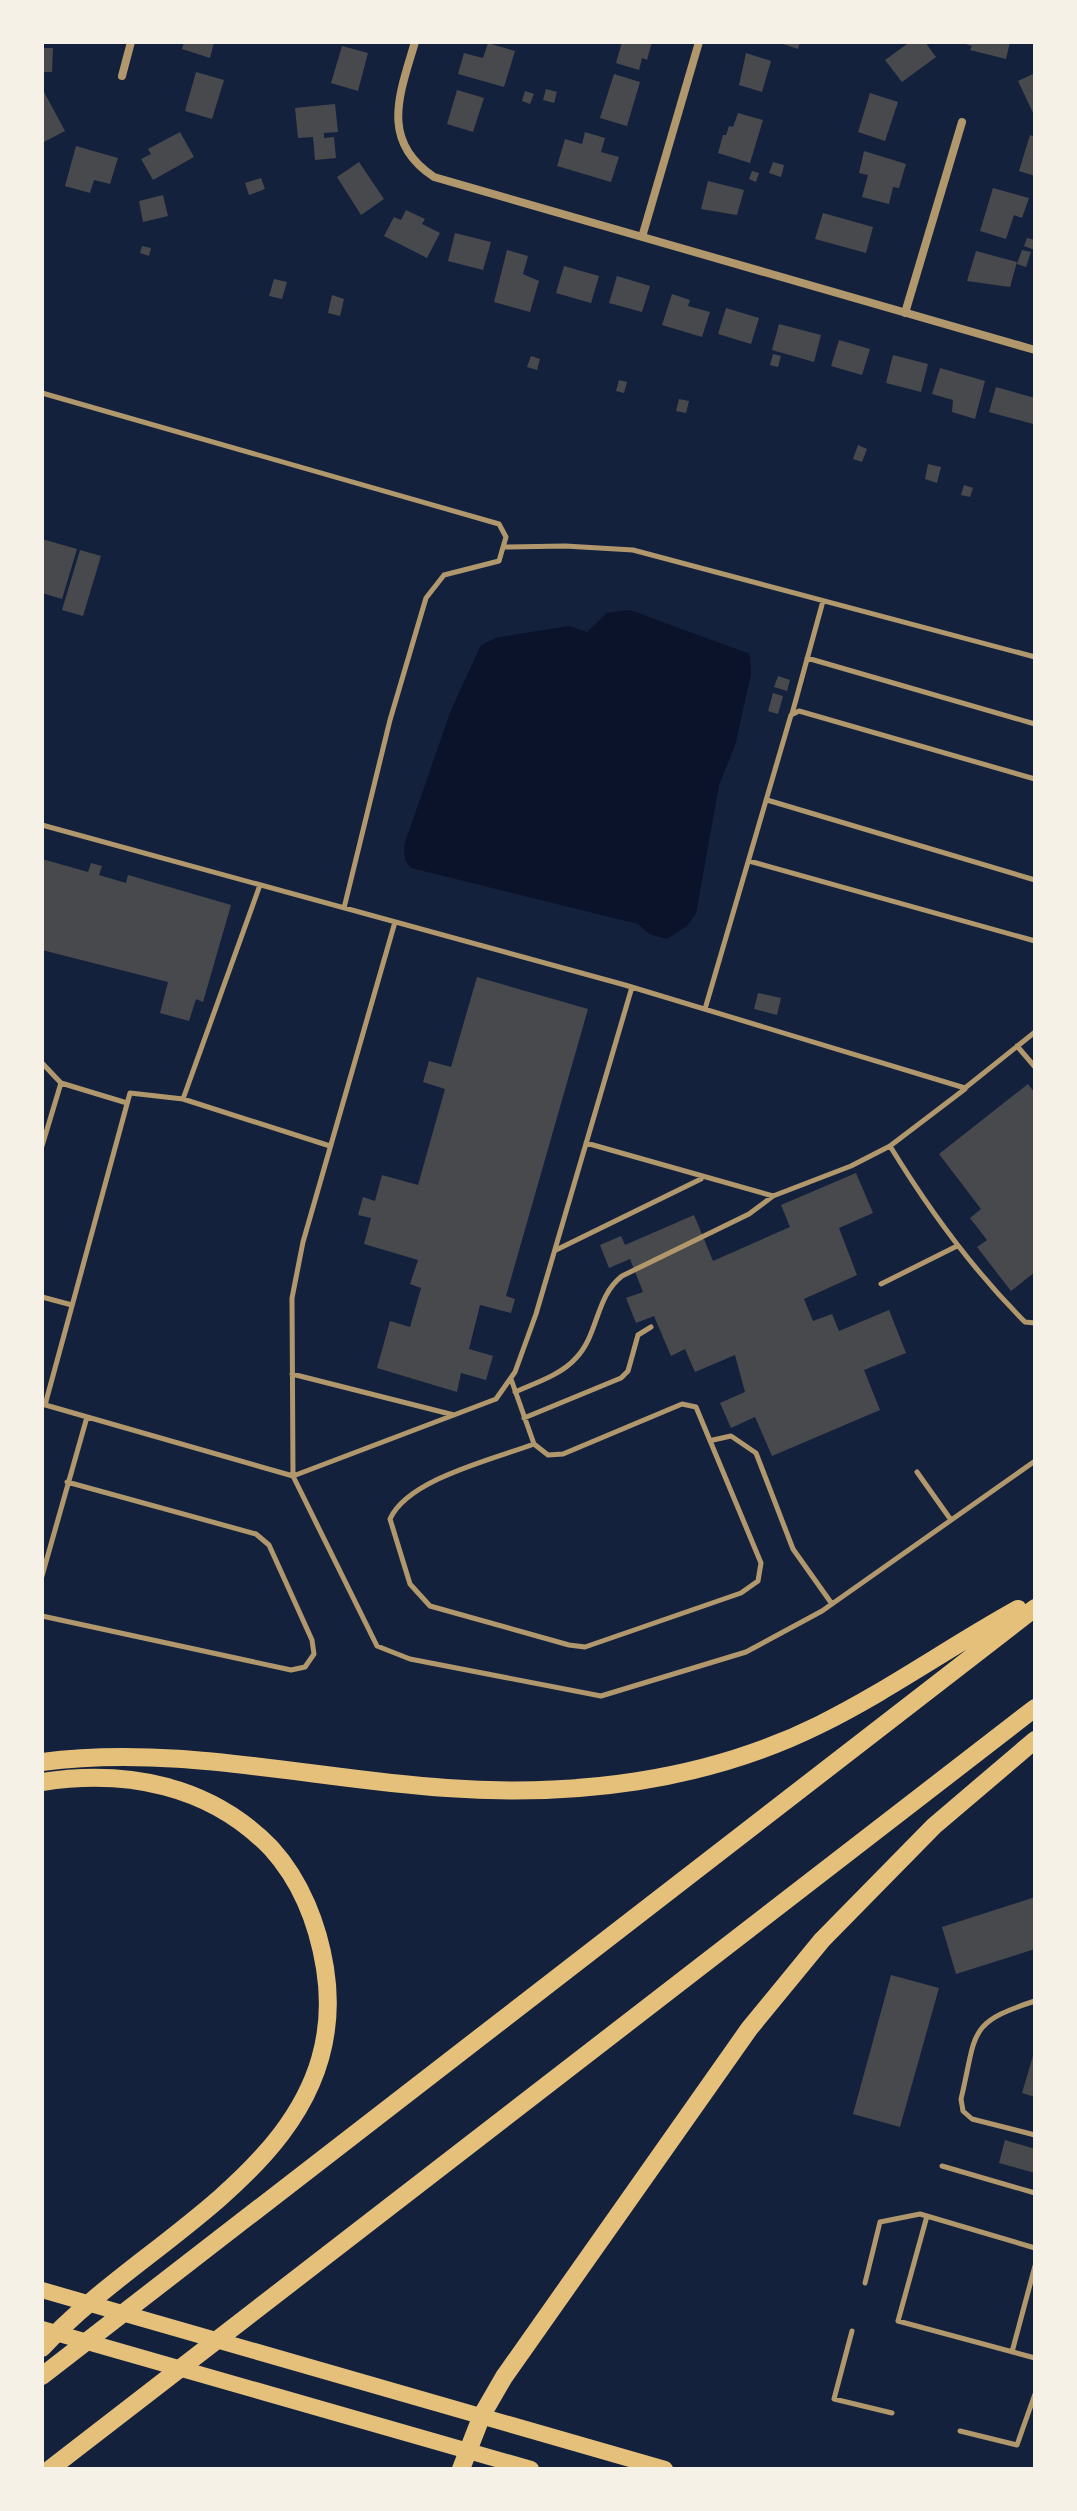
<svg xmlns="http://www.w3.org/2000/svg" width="1077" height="2511" viewBox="0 0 1077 2511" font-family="'Crimson Pro',serif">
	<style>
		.water { fill: #0b132b }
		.building { fill: #48494c }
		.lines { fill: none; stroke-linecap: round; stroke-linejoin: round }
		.service { stroke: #b1986c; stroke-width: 5 }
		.minor { stroke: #b1986c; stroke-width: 8 }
		.primary { stroke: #e5c07b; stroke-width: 16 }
		.motorway { stroke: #e5c07b; stroke-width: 18 }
	</style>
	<rect width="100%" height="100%" fill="#14213d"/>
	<!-- water -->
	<path class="water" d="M630 610 750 654 751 674 735 746 719 785 696 914 686 927 667 939 649 934 638 924 411 868 405 860 404 845 451 710 481 645 498 637 569 626 587 632 607 613Z"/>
	<!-- building -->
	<path class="building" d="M184 42H214L210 58 182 49Z
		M622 42H652L647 60 642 58 639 70 616 63Z
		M777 42H800L798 49Z
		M910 42H925L936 57 902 82 885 60Z
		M1010 42 1006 59 970 50 972 46 962 43Z
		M488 43 515 51 504 87 458 74 464 53 483 58Z
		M342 46 368 53 358 91 331 83Z
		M42 48H53L52 72H42Z
		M746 53 771 61 762 92 739 85Z
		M196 72 224 80 212 119 185 111Z
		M1035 73V117L1018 81Z
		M614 74 640 82 627 126 600 118Z
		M546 89 557 92 554 103 543 100Z
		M457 90 484 98 473 132 447 124Z
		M525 91 534 94 530 104 522 101Z
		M44 92 65 131 42 143V93Z
		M870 93 898 102 885 141 858 132Z
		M335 104 338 132 324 133V138L334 137 336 158 315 160 313 137 298 138 295 108Z
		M738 113 763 120 750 163 718 153 723 135H726L729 126 733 127Z
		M180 132 194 157 153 180 141 159 151 154 148 149Z
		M585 132 605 138 601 152 619 157 611 182 557 166 565 139 582 144Z
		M1030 135 1035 137V176L1019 171Z
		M76 146 118 158 110 184 94 180 90 193 65 186Z
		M864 151 906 164 899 188 893 187 889 204 862 197 868 175 859 173Z
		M359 162 384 199 361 215 337 177Z
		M773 162 784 165 781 177 769 173Z
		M752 171 759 173 756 182 749 179Z
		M261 178 265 189 249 195 245 183Z
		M708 181 744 190 737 215 701 209Z
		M993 188 1029 198 1022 218 1014 215 1006 239 980 231Z
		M163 195 168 216 143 222 139 201Z
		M406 210 425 219 422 224 440 233 427 258 384 236 394 217 401 220Z
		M823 213 873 227 866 253 815 239Z
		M455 233 491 242 483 270 448 261Z
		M1027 238 1035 240V250L1024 246Z
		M142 246 151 248 149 256 140 253Z
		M507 250 528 256 523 274 539 281 530 312 494 302Z
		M1022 250 1031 252 1026 267 1017 264Z
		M976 251 1017 262 1010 287 967 281Z
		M564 266 599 276 591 303 556 293Z
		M617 276 650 286 642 312 609 303Z
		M274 279 287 282 282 299 269 296Z
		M672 294 690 300 688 306 710 312 702 337 662 325Z
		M332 295 344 299 340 316 328 313Z
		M726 308 759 318 751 344 718 334Z
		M779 324 821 335 814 362 772 350Z
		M839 340 870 349 862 375 831 366Z
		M773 354 781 356 778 367 770 365Z
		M893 355 928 364 921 392 886 383Z
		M531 356 540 359 537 370 527 367Z
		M940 368 985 381 975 419 952 412 953 400 932 394Z
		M619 380 627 382 624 393 616 391Z
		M996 387 1035 398 1033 424 989 412Z
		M679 399 689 401 686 413 676 411Z
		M858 445 867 449 862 462 853 459Z
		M928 464 941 467 937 483 925 479Z
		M964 485 973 488 970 497 961 495Z
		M42 539 77 549 62 599 42 593Z
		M80 550 101 556 83 616 62 610Z
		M778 676 790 680 787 691 774 687Z
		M773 693 783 696 778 714 768 711Z
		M42 859 88 872 91 863 102 866 99 875 126 883 128 875 231 905 203 1002 196 999 189 1021 160 1013 168 982 42 950Z
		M477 977 588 1009 506 1296 515 1299 511 1313 480 1305 469 1349 493 1356 486 1380 461 1373 457 1392 377 1368 390 1321 410 1327 421 1288 410 1284 418 1260 364 1244 371 1218 358 1215 363 1197 375 1201 382 1175 418 1185 445 1089 423 1082 429 1061 451 1067Z
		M758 993 781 998 777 1015 754 1009Z
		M1028 1084 1035 1093V1272L1011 1291 977 1247 987 1240 970 1218 981 1209 939 1154Z
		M856 1173 873 1213 839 1228 857 1275 804 1299 813 1321 832 1314 839 1331 889 1310 906 1353 864 1370 880 1410 772 1456 755 1417 731 1428 720 1403 745 1392 735 1355 695 1372 685 1349 671 1356 654 1316 636 1323 626 1298 643 1292 630 1259 609 1268 600 1245 621 1236 625 1245 694 1215 713 1261 790 1227 781 1205Z
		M1035 1897V1949L956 1974 942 1927Z
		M891 1975 939 1988 900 2127 853 2114Z
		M1035 2049V2097L1022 2093Z
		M1005 2140 1035 2149V2173L999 2163Z"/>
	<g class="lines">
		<!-- service -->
		<path class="service" d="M42 393 499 524 506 537 499 561 444 575 426 598 390 720 344 908
			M505 547 565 546 633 550 1035 657
			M807 658 1035 724
			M792 714 823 601
			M767 800 1035 880
			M42 825 625 985 965 1088 1035 1032
			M749 861 1035 941
			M395 922 303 1242 292 1298 293 1476 496 1399 515 1372 536 1314 632 987
			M705 1009 791 715 799 711 1035 779
			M1017 1046 1035 1067
			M42 1063 61 1083
			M183 1099 330 1146
			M586 1143 773 1196 851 1166 890 1146 965 1089
			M42 1146 61 1083 127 1103
			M890 1146C929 1210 972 1269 1025 1322L1035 1323
			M556 1250 701 1179
			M881 1284 957 1246
			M42 1297 72 1305
			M292 1374 454 1415
			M511 1379 534 1444 548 1455 563 1454 682 1404 696 1407 761 1563 758 1581 741 1593 585 1647 569 1645 430 1606 410 1584 390 1519C408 1479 494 1459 534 1444
			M515 1392C535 1383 561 1375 576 1358 599 1334 595 1297 622 1276L749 1214 773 1196
			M42 1404 293 1476 377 1646 410 1659 601 1696 746 1652 822 1611 1035 1461
			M45 1405 130 1093 183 1099 260 885
			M524 1418 621 1378 628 1371 638 1335 651 1327
			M713 1440 731 1436 756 1453 793 1549 832 1604
			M917 1472 951 1520
			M42 1576 87 1417
			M42 1616 291 1670 305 1667 314 1654 312 1640 269 1545 256 1534 67 1482
			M1035 2001C966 2023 977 2033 961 2099L963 2111 972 2119 1035 2135
			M942 2166 1035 2193
			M927 2216 898 2321 1035 2358
			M865 2283 880 2222 920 2214 1035 2248
			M852 2331 834 2399 892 2413
			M1012 2352 1035 2266
			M960 2431 1017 2445 1035 2394"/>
		<!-- minor -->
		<path class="minor" d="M415 42C400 93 379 141 434 177L1035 350
			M122 76 131 42
			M642 237 699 42
			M905 313 962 122"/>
		<!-- primary -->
		<path class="primary" d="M42 2290 665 2469
			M42 2329 531 2469"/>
		<!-- motorway -->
		<path class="motorway" d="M42 1762C177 1744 312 1779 447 1788 573 1797 704 1782 819 1725 888 1691 951 1646 1018 1609
			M42 1782C126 1769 210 1785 271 1848 301 1881 318 1925 325 1968 355 2156 145 2234 42 2348
			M42 2376 1035 1608
			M50 2469 1035 1708
			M461 2469 482 2415 504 2377 749 2029 822 1940 934 1826 1035 1740"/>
	</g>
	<!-- border -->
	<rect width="1077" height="2511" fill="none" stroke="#f6f1e7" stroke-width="88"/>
</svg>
